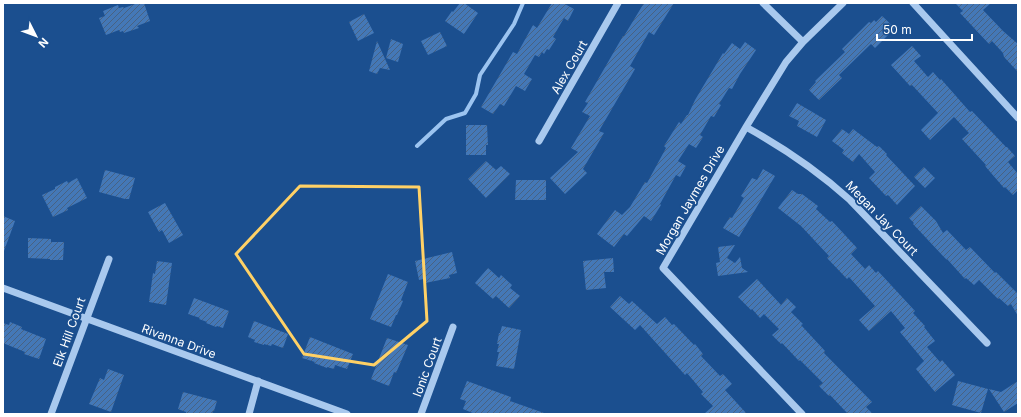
<svg xmlns="http://www.w3.org/2000/svg" width="1021" height="417" viewBox="0 0 1021 417" font-family="Inter,sans-serif">
	<style>
		.lines { fill: none; stroke-linecap: round; stroke-linejoin: round }
		.stream { stroke: #9cc4f0; stroke-width: 4 }
		.building { fill: url(#building-hatch) }
		.minor { stroke: #a9c9ee; stroke-width: 7 }
		.marked { fill: none; stroke: #ffd166; stroke-width: 3; stroke-linejoin: round }
		.labels { text-anchor: middle; dominant-baseline: central; stroke-width: 4; stroke-linejoin: round; paint-order: stroke }
		.street-label { font-size: 12px; fill: #fff; stroke: #1b4f8f }
	</style>
	<defs>
		<pattern id="building-hatch" width="6" height="6" patternUnits="userSpaceOnUse"><rect width="6" height="6" fill="#4478b7"/><path d="M-1 1l2-2M0 6l6-6M5 7l2-2" fill="none" stroke="#486282"/></pattern>
	</defs>
	<rect width="100%" height="100%" fill="#1b4f8f"/>
	<g class="lines">
		<!-- stream -->
		<path class="stream" d="M417 146 446 119 465 113 476 94 480 75 514 24 523 3"/>
	</g>
	<!-- building -->
	<path class="building" d="M138 3H144L150 21 137 26 139 28 124 33 123 31 120 32 119 30 106 35 99 18 105 16 103 11 118 5 119 8 123 7 124 8Z
		M460 3H464L478 13 464 34 445 21 452 11 453 12Z
		M552 3H563L574 9 568 21 564 18 553 37 556 39 549 50 547 49 544 54 542 52 539 57 535 55 524 74 532 79 525 91 516 86 504 106 500 104 493 114 481 107 513 52 517 54 533 25 537 28Z
		M644 3H674L654 35 649 32 630 66 635 69 599 131 604 133 583 169 587 173 565 194 550 178 578 152 571 148 590 116 582 112 588 103 585 102 623 36H624Z
		M955 3H991L983 10 1003 31 1018 44V72L1004 57 1003 53 992 41 989 44 960 13 963 11Z
		M364 14 374 33 358 41 349 22Z
		M882 16 895 28 875 48 871 44 839 75 842 78 819 100 809 90 816 82 815 81 845 52 842 49 869 22 871 23 874 20 876 22Z
		M440 32 447 46 428 55 421 41Z
		M391 39 403 44 398 62 386 58Z
		M377 41 390 70 380 68 377 74 369 71Z
		M745 42 756 50 740 74 732 89 729 88 719 104 721 105 714 117 711 116 700 135 703 137 696 148 689 144 678 161 686 166 680 177 676 175 660 204 661 205 651 221 644 216 627 236 624 234 614 247 597 234 615 210 622 215 630 207 645 182 647 183 666 148 664 146 679 122 681 124 687 115H688L695 100 723 53 724 54 732 43 740 49Z
		M912 46 921 56 914 61 928 77 933 72 940 80 941 79 970 112 972 111 1006 147H1007L1015 156 1008 162 1018 174V190L1013 195 1005 187 1004 188 985 166 986 165 962 139 969 133 954 117 930 140 921 130 938 113 912 85 910 86 891 65Z
		M797 103 826 120 817 137 797 126 799 121 789 116Z
		M466 125H487L488 145H486V155H466Z
		M842 129 849 134 853 129 877 147 879 146 887 154 886 155 915 186 897 205 888 195 886 196 869 178 875 172 859 154 853 162 842 153 844 150 832 141Z
		M486 161 496 170 501 166 510 174 486 198 468 179Z
		M924 167 935 178 925 188 914 177Z
		M763 169 775 176 739 237 723 228 730 217 732 218 744 198 741 196 752 178 757 180Z
		M105 170 135 178 129 199H125L99 192Z
		M77 178 87 198 67 208 68 210 53 217 42 195 55 189V187L67 181 68 183Z
		M516 180H546V200H515Z
		M792 190 798 194H802L818 206 816 209 830 222 832 221 857 248 851 254 865 269 869 265 876 273 878 271 915 311 913 313 925 326 924 327 935 341 927 347 940 362 942 360 955 375 935 392 916 369 924 361 900 332 905 328 891 311 869 331 859 320 875 306 849 277 847 279 827 258 829 256 801 226 778 208Z
		M165 203 183 235 169 243 162 230 159 232 148 212Z
		M921 206 936 221 943 233 947 230 966 250 970 247 995 273 996 272 1018 294V316L1011 304 1008 306 999 298 998 299 979 280 974 285 966 278 965 279 947 259V260L942 255 913 224 914 223 909 218Z
		M3 216 15 221 4 251H3Z
		M28 238 51 239V242H64L63 260H50V259L28 258Z
		M735 245 727 258 735 263 740 257 742 268 748 272 718 276 716 263 720 262 718 247Z
		M452 252 457 273 449 275 450 278 425 283 424 279 419 280 415 261Z
		M613 258 614 272H604L606 288 586 290 583 261Z
		M157 261 172 263 166 305 149 302 153 273 155 274Z
		M488 268 499 278 501 275 512 285 510 288 520 296 509 308 496 296 493 299 475 283Z
		M388 274 408 282 401 300 403 301 397 315H396L391 327 370 319Z
		M757 279 781 305 787 298 796 307 791 312 803 324 801 325 825 351 824 353 872 402 866 407 873 414H848L830 395 829 396 819 386 823 383 800 360 799 361 782 343 781 344 772 335 779 329 764 314 760 318 752 309 751 310 738 297Z
		M620 296 629 304 632 301 657 324 665 317 672 325 674 324 694 345 695 344 703 354 701 356 720 376 723 374 732 384 725 390 747 414H704L713 406 701 394 703 392 687 373 685 375 640 325 635 330 610 307Z
		M194 298 229 311 223 328 217 326 216 327 206 323 207 322 199 319 200 318 188 314Z
		M254 321 288 334 283 348 272 344 271 346 264 344V345L254 342 255 340 248 337Z
		M10 322 22 327 21 329 46 339 39 359 24 354 25 352 3 343V323L9 325Z
		M502 326 521 330 514 369 496 366 499 352H497L499 344H497L499 333H500Z
		M310 337 353 354 347 369 335 365 334 369 327 367V368L314 363 315 362 302 358Z
		M387 338 408 345 396 373 394 372 389 386 371 379Z
		M108 369 124 375 111 412 89 404 100 378 104 380Z
		M467 381 511 397 510 401 544 413 543 414H475L463 409 466 401 460 399Z
		M958 381 988 389 981 413 952 405Z
		M1018 381V403L1004 412 989 389 1001 392Z
		M183 392 217 401 214 411H213L212 414H186V412L178 409Z"/>
	<g class="lines">
		<!-- minor -->
		<path class="minor" d="M763 3 803 42
			M913 3 1018 118
			M746 127C784 148 817 170 850 200L987 343
			M539 141 618 3
			M3 288 347 414
			M51 414 109 259
			M249 414 258 381
			M421 414 453 327
			M802 414 663 268 746 127 786 62 803 42 843 3"/>
	</g>
	<!-- marked area -->
	<path class="marked" d="M300 186 419 187 427 321 374 365 304 354 236 254Z"/>
	<g class="labels">
		<!-- street labels -->
		<g class="street-label">
			<text transform="translate(569 67) rotate(-60)">Alex Court</text>
			<text transform="translate(690 200) rotate(-60)">Morgan Jaymes Drive</text>
			<text transform="translate(882 218) rotate(46)">Megan Jay Court</text>
			<text transform="translate(69 332) rotate(-70)">Elk Hill Court</text>
			<text transform="translate(179 341) rotate(20)">Rivanna Drive</text>
			<text transform="translate(427 367) rotate(-70)">Ionic Court</text>
		</g>
	</g>
	<!-- border -->
	<rect width="1021" height="417" fill="none" stroke="#ffffff" stroke-width="8"/>
	<!-- north arrow -->
	<g transform="translate(36 36) rotate(132)" stroke="#1b4f8f" stroke-width="3" paint-order="stroke">
	<path d="M0-3L7 15L0 10L-7 15Z" fill="#ffffff"/>
	<text y="-6" font-size="11" font-weight="bold" text-anchor="middle" fill="#ffffff">N</text>
	</g>
	<!-- scale -->
	<path d="M877 34v6h95v-6" fill="none" stroke="#ffffff" stroke-width="2"/>
	<text x="883" y="34" font-size="12" fill="#ffffff" stroke="#1b4f8f" stroke-width="3" paint-order="stroke">50 m</text>
</svg>
